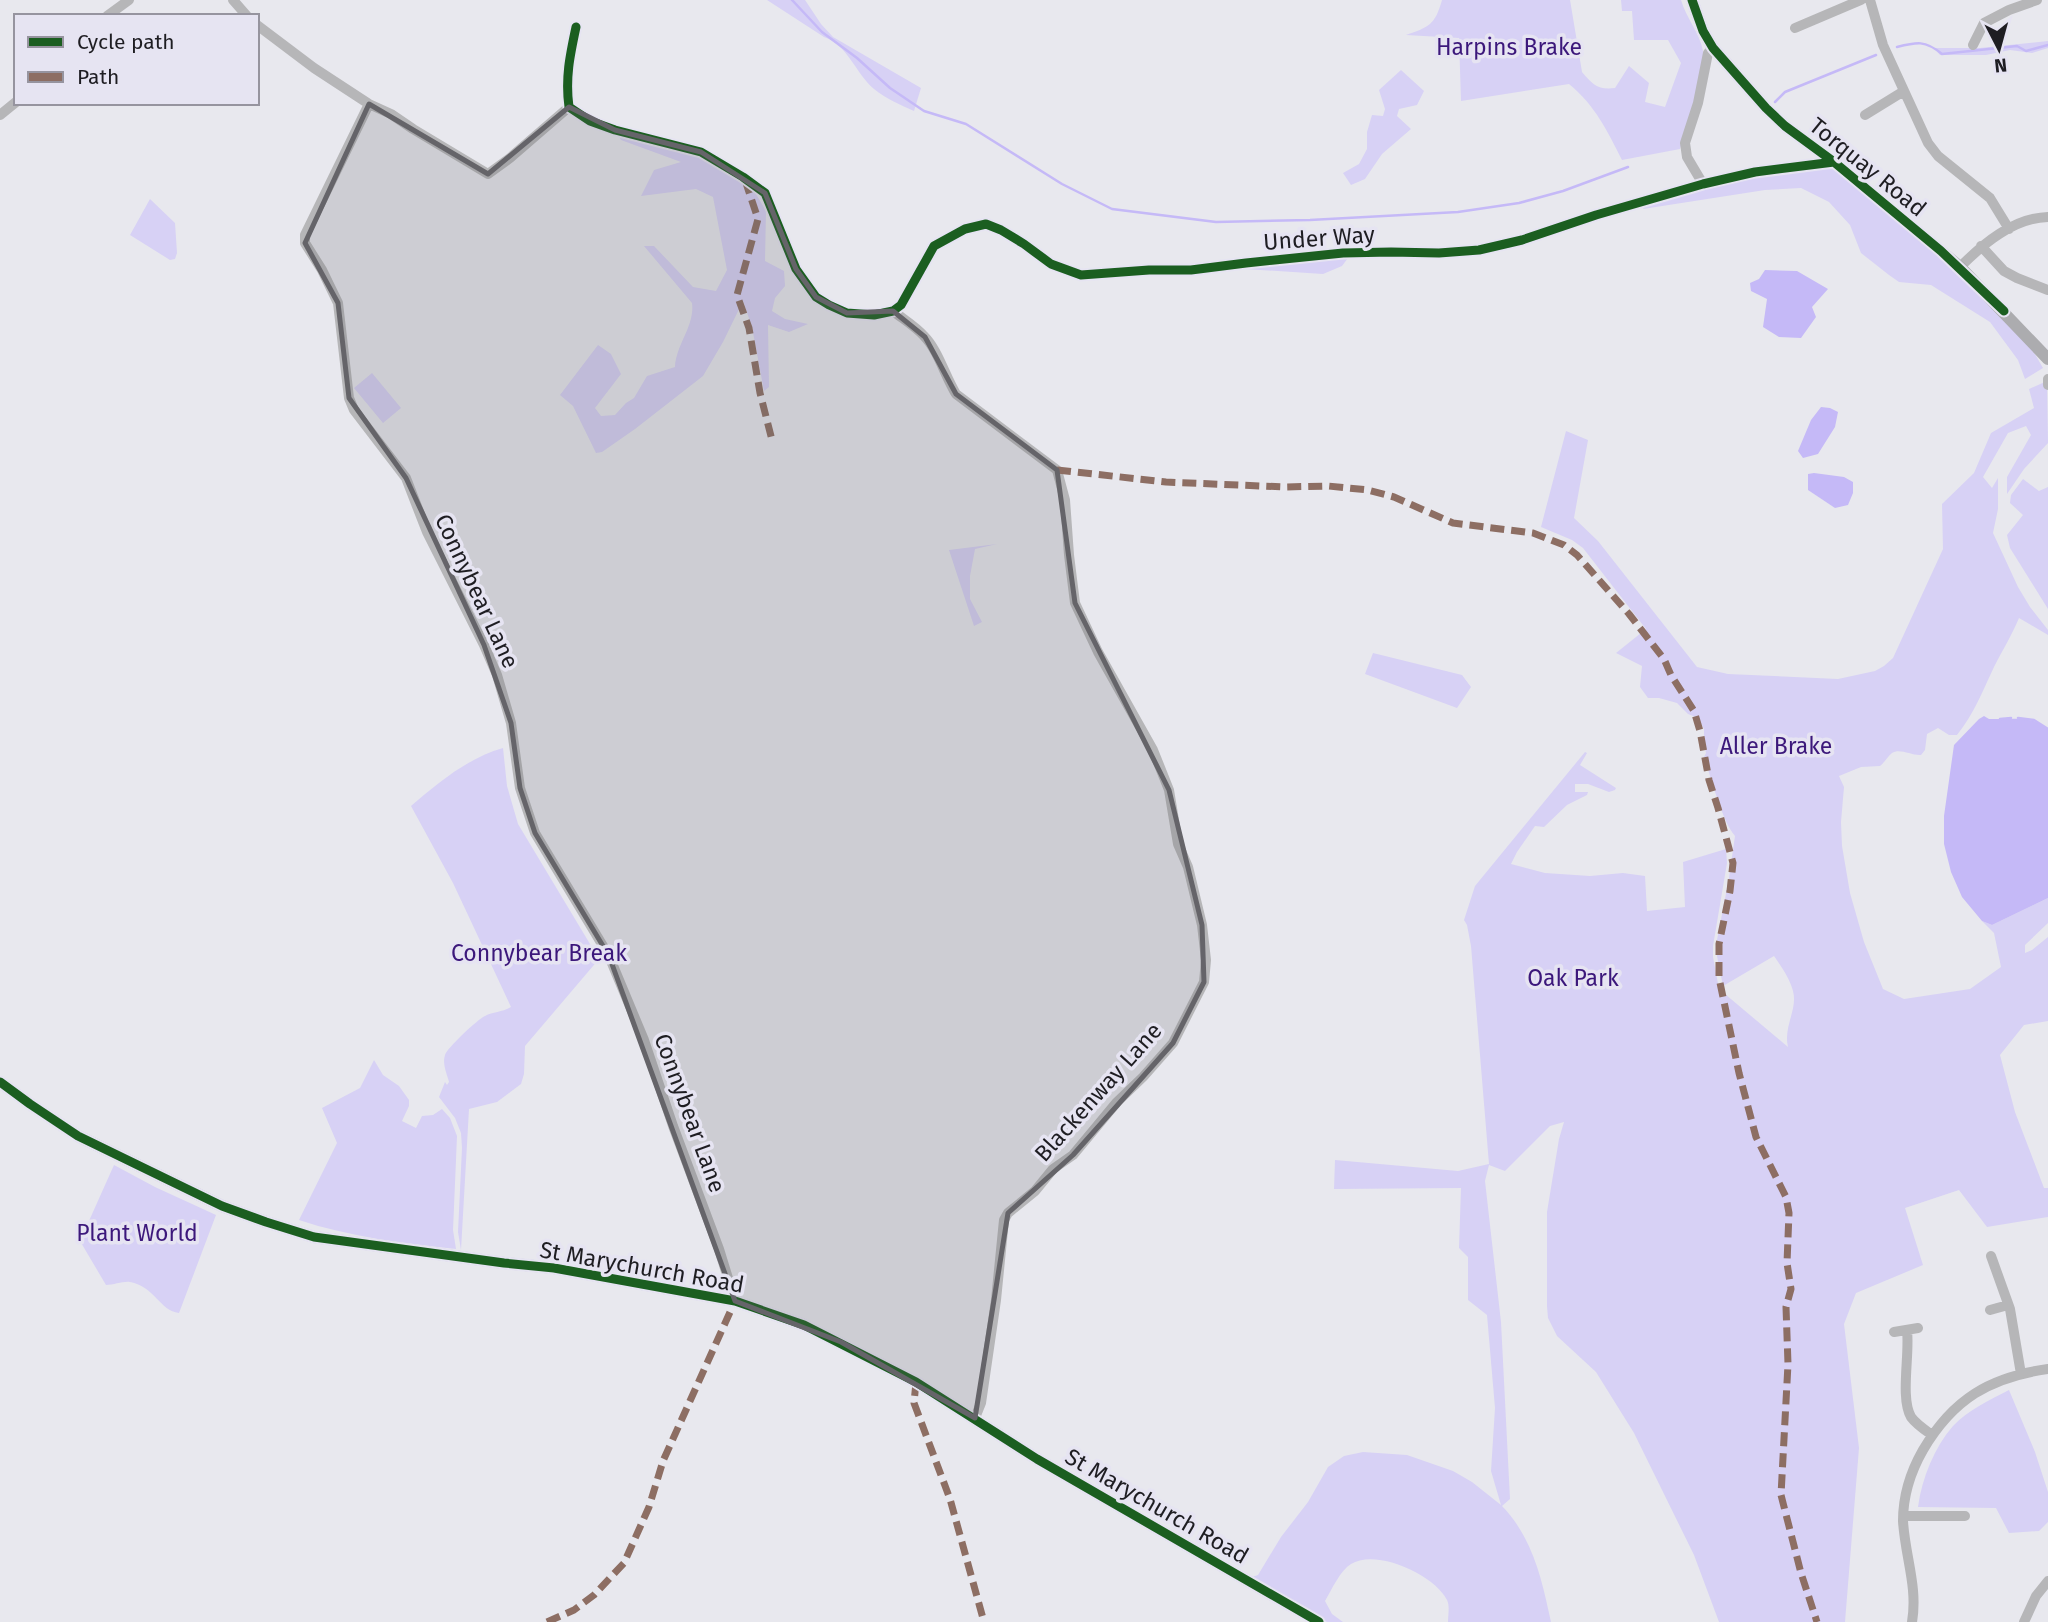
<svg xmlns="http://www.w3.org/2000/svg" width="2048" height="1622" viewBox="0 0 2048 1622" font-family="'Fira Sans',sans-serif">
	<style>
		.green { fill: #d7d1f5 }
		.water { fill: #c5b9f7 }
		.lines { fill: none; stroke-linecap: round; stroke-linejoin: round }
		.stream { stroke: #c5b9f7; stroke-width: 2.5 }
		.street { stroke: #b6b6b8; stroke-width: 10 }
		.secondary { stroke: #acacaf; stroke-width: 12 }
		.quiet { stroke: #8d6e63; stroke-width: 7; stroke-dasharray: 14 7; stroke-linecap: butt }
		.cycleway-casing { stroke: #e6e4f2; stroke-width: 13 }
		.cycleway { stroke: #1b5e20; stroke-width: 9 }
		.marked { fill: #656469; fill-opacity: 0.2; stroke: #656469; stroke-width: 5; stroke-linejoin: round }
		.labels { text-anchor: middle; dominant-baseline: central; stroke-width: 7; stroke-linejoin: round; paint-order: stroke }
		.park-label { font-size: 23px; fill: #3c187b; stroke: #e6e4f2 }
		.street-label { font-size: 23px; fill: #1e1d22; stroke: #e6e4f2 }
	</style>
	<rect width="100%" height="100%" fill="#e8e8ee"/>
	<!-- green -->
	<path class="green" d="M767 0H805L821 24 833 37 921 88 914 111C901 105 886 99 874 89 856 74 848 45 824 37Z
		M1442 0H1570L1582 72C1593 85 1598 90 1615 88L1629 66 1649 83 1645 102 1665 107 1681 63 1668 40H1634L1632 11H1622L1621 0H1681C1686 18 1700 33 1703 51 1706 73 1687 126 1680 149L1622 160C1608 132 1595 105 1569 84L1461 101 1459 38 1406 35C1429 27 1435 25 1442 0Z
		M2048 41V48L2032 53 2010 50 1986 55H1940L1934 48H1980Z
		M1401 70 1424 91 1417 105 1399 109 1397 116 1411 129 1382 154 1365 179 1351 185 1343 173 1359 164 1367 149V132L1372 115 1383 116 1385 109 1379 90Z
		M618 135 701 156 740 180 756 194 766 211 765 261 784 271 785 286 775 298 772 311 785 319 808 324 789 332 768 325 769 387 764 391 752 327 743 301 723 342 703 376 635 429 602 452 596 453 573 406 560 395 598 345 611 354 621 374 595 408 601 416 615 415 626 403 634 398 647 376 675 367C676 344 695 326 692 303L644 246H654L693 287 716 291 727 270 713 197 696 189 641 196 654 170 681 162 621 140Z
		M1834 162 1941 251 2032 349 2043 368 2025 379 2018 360 1990 322 1931 285 1899 282 1889 275 1861 253 1850 225 1829 202 1801 188 1765 190 1643 209 1649 200 1686 189Z
		M150 199 175 223 177 253 175 259 170 260 130 235Z
		M1348 258 1342 266 1323 274 1245 269Z
		M372 373 401 408 383 423 354 388Z
		M2047 381 2048 443 2024 469 2007 494V477L2031 435 2026 426 2008 433 1983 477 1992 488 1998 478V509L1993 533 2018 587 2030 607 2048 630V635L2019 618C2012 635 2002 651 1994 667 1982 692 1975 712 1957 735H1949L1938 728 1927 734 1925 750 1921 755C1912 756 1900 748 1892 753 1888 756 1884 763 1880 766L1861 767 1839 776 1844 787 1841 822 1842 846 1850 893 1864 942 1883 989 1904 999 1970 989 2001 967 1994 933 1982 921 1992 925 2048 898V923L2025 945V953L2032 950 2048 937V1021L2024 1025 2000 1055 2015 1112 2044 1188H2048V1217L1987 1227 1959 1190 1905 1208 1923 1265 1856 1293 1844 1324 1859 1448 1845 1622H1719L1694 1555 1634 1433 1596 1372 1557 1336 1548 1318 1547 1306V1212L1559 1139 1564 1122 1550 1126 1505 1171 1489 1165 1485 1181 1501 1322 1510 1499 1502 1506C1533 1538 1542 1580 1551 1622H1448C1448 1615 1450 1606 1447 1600 1435 1575 1376 1548 1351 1564 1340 1571 1332 1589 1325 1601L1332 1614 1343 1622H1327L1249 1578 1258 1575 1281 1537 1308 1502 1328 1467 1344 1456 1363 1452 1407 1455 1453 1471 1472 1482 1501 1505 1491 1471 1495 1408 1487 1315 1468 1300V1257L1459 1248 1461 1188 1334 1189 1335 1160 1458 1171 1489 1164 1471 946 1467 925 1464 920 1475 886 1585 752 1587 753 1580 765 1616 788 1615 790 1609 792 1588 784H1575V792H1588L1587 795 1567 805 1544 827 1535 826 1517 852 1511 864 1545 873 1590 876 1623 873 1645 876 1647 911 1685 907 1683 862 1726 849 1727 863 1713 946V957L1719 989 1788 1047C1783 1027 1798 1009 1793 991 1790 979 1781 966 1774 956L1723 986 1717 956V940L1729 878 1735 836C1722 821 1711 777 1704 757L1706 753 1704 743V729L1698 718 1688 714 1677 703 1659 698H1648L1640 687 1642 666 1616 653 1646 629 1583 548 1572 540 1541 527 1566 431 1588 440 1574 518 1598 541 1697 667 1728 674 1838 679 1875 671 1884 666 1893 658 1943 549 1942 504 1974 473 1991 433 2034 408 2029 389Z
		M2023 479 2039 491 2048 487V609L2010 548 2007 535 2023 515 2010 503 2011 495Z
		M997 544 975 549 970 576V599L982 622 974 626 949 550Z
		M1373 653 1462 675 1471 687 1457 708 1365 674Z
		M503 748 507 786 518 824 599 959 525 1046 524 1074 521 1084 497 1102 469 1109 461 1250 458 1232 462 1148 461 1133 455 1118 439 1097 445 1082 447 1085 449 1082C447 1074 442 1064 445 1055 447 1048 478 1019 485 1016 493 1012 503 1012 511 1007L453 883 411 806C439 782 468 758 503 748Z
		M374 1060 383 1075 399 1086 409 1100V1106L402 1121 416 1128 422 1116 433 1115 442 1109 450 1118 457 1136 453 1230 456 1249C402 1243 350 1237 299 1220L337 1143 322 1108 360 1088Z
		M114 1165 155 1187 216 1215 179 1313C160 1311 154 1286 130 1282 123 1281 114 1285 106 1285L80 1241Z
		M2009 1390 2035 1452 2048 1492V1522L2039 1531 2009 1533 1996 1508 1918 1507C1922 1478 1934 1448 1953 1426 1968 1410 1990 1400 2009 1390Z"/>
	<!-- water -->
	<path class="water" d="M1765 270 1797 271 1828 289 1812 307 1816 317 1801 338 1779 337 1763 327 1767 299 1751 291 1750 283 1759 279Z
		M1821 407 1830 408 1838 412 1835 427 1818 454 1803 458 1798 451 1811 420Z
		M1814 473 1844 477 1853 482V493L1848 505 1835 508 1808 490V474Z
		M1984 716 1989 719C2010 720 2030 714 2048 729V898L1992 925 1982 921 1962 897 1951 872 1944 844V816L1954 745 1979 719Z"/>
	<g class="lines">
		<!-- stream -->
		<path class="stream" d="M792 0 822 32 857 58 890 88 924 111 966 124 1062 184 1112 209 1216 222 1310 220 1458 212 1519 203 1563 191 1628 167
			M1897 47C1917 42 1925 40 1942 54L2017 46 2026 51 2048 45
			M1775 102 1785 92 1876 55
			M2018 718 2034 720 2048 729
			M2000 719 2011 718"/>
		<!-- street -->
		<path class="street" d="M233 0 247 16
			M1870 0 1883 45 1928 143 1938 156 1990 198 2009 229
			M107 16 129 0
			M257 25 314 68 369 104 391 114 413 129 488 174 510 158 569 107
			M576 27C570 55 565 78 569 107L590 121 615 130 701 152 743 177 765 193 796 269 816 297 829 305 847 313 874 315 893 311 901 305 934 246 965 229 986 224 1001 230 1024 244 1051 264 1081 275 1149 270H1191L1246 263 1343 253 1391 252 1439 253 1479 250 1522 240 1596 215 1703 184 1755 172 1834 162
			M1795 28 1861 0
			M1973 45 1984 23 2009 10 2037 0
			M369 104 305 235V243L322 270 338 303 349 398 354 410 406 478 427 532 484 645 497 675 511 723 520 788 535 833 609 956 644 1040 673 1126 719 1249 735 1301
			M0 115 16 102
			M1865 115 1904 91
			M1703 184 1687 157 1685 143 1698 103 1708 53 1713 48
			M1981 246 2004 271 2017 278 2048 290
			M1960 267C1983 244 2013 218 2048 217
			M893 311C903 319 915 326 924 336 938 350 945 376 956 394L1057 470 1065 500 1069 555 1075 603 1098 652 1153 750 1169 790 1178 844 1188 867 1202 925 1206 960 1204 982 1173 1043 1143 1077 1117 1102 1073 1155 1053 1169 1035 1191 1008 1213 1004 1220 996 1300 981 1403 975 1418
			M2048 379V385
			M1991 1256 2010 1309 2021 1374
			M1990 1310 2008 1305
			M1907 1330C1910 1354 1900 1398 1911 1417 1916 1424 1925 1430 1932 1435
			M1894 1332 1918 1328
			M1904 1516H1965
			M1912 1622C1918 1587 1905 1556 1903 1521 1903 1496 1911 1471 1923 1450 1953 1399 1990 1377 2048 1369
			M2024 1622 2036 1596 2048 1581"/>
		<!-- secondary -->
		<path class="secondary" d="M1692 0 1703 31 1713 48 1766 108 1785 126 1834 162 1960 267 2048 359
			M0 1082 30 1104 78 1136 222 1206 266 1222 314 1237 504 1263 554 1268 735 1301 804 1325 916 1382 1037 1459 1319 1622"/>
		<!-- quiet -->
		<path class="quiet" d="M745 180 758 219 737 295 749 328 760 393 772 440
			M1057 470 1166 482 1285 487 1328 486 1368 490 1394 497 1453 523 1533 533 1564 545 1577 555 1629 614 1664 659 1671 675 1694 711 1700 731 1709 780 1718 808 1733 863 1730 891 1719 944V978L1739 1073 1756 1137 1786 1197 1789 1213 1787 1263 1791 1289 1786 1307 1788 1364 1781 1495 1801 1573 1817 1622
			M916 1382 914 1403 950 1499 984 1622
			M547 1622 574 1610 594 1595 624 1563 649 1507 663 1461 735 1301"/>
		<defs>
			<path id="cycleway" d="M1692 0 1703 31 1713 48 1766 108 1785 126 1834 162 1941 251 2004 311
				M576 27C570 55 565 78 569 107L590 121 615 130 701 152 743 177 765 193 796 269 816 297 829 305 847 313 874 315 893 311 901 305 934 246 965 229 986 224 1001 230 1024 244 1051 264 1081 275 1149 270H1191L1246 263 1343 253 1391 252 1439 253 1479 250 1522 240 1596 215 1703 184 1755 172 1834 162
				M0 1082 30 1104 78 1136 222 1206 266 1222 314 1237 504 1263 554 1268 735 1301 804 1325 916 1382 1037 1459 1319 1622"/>
		</defs>
		<!-- cycleway casing -->
		<use href="#cycleway" class="cycleway-casing"/>
		<!-- cycleway -->
		<use href="#cycleway" class="cycleway"/>
	</g>
	<!-- marked area -->
	<path class="marked" d="M369 104 488 174 569 107 615 130 701 152 765 193 796 269 816 297 847 313 893 311 925 337 956 394 1057 470 1075 603 1169 790 1202 925 1204 982 1173 1043 1073 1155 1008 1213 975 1418 841 1342 735 1301 609 956 535 833 520 788 511 723 484 645 406 478 349 398 338 303 305 243Z"/>
	<g class="labels">
		<!-- park labels -->
		<g class="park-label">
			<text x="1509" y="47">Harpins Brake</text>
			<text x="1776" y="746">Aller Brake</text>
			<text x="539" y="953">Connybear Break</text>
			<text x="1573" y="978">Oak Park</text>
			<text x="137" y="1233">Plant World</text>
		</g>
		<!-- street labels -->
		<g class="street-label">
			<text transform="translate(1868 167) rotate(39)">Torquay Road</text>
			<text transform="translate(1319 238) rotate(-4)">Under Way</text>
			<text transform="translate(477 591) rotate(65)">Connybear Lane</text>
			<text transform="translate(1098 1092) rotate(-48)">Blackenway Lane</text>
			<text transform="translate(690 1113) rotate(70)">Connybear Lane</text>
			<text transform="translate(642 1267) rotate(10)">St Marychurch Road</text>
			<text transform="translate(1157 1506) rotate(30)">St Marychurch Road</text>
		</g>
	</g>
	<!-- legend -->
	<rect x="14" y="14" width="245" height="91" fill="#e6e4f2" stroke="#96949f" stroke-width="2"/>
	<rect x="28" y="37" width="35" height="10" fill="#1b5e20" stroke="#96949f" stroke-width="2"/>
	<text x="77" y="49" font-size="21" fill="#1e1d22">Cycle path</text>
	<rect x="28" y="72" width="35" height="10" fill="#8d6e63" stroke="#96949f" stroke-width="2"/>
	<text x="77" y="84" font-size="21" fill="#1e1d22">Path</text>
	<!-- north arrow -->
	<g transform="translate(1999 49) rotate(174)" stroke="#e6e4f2" stroke-width="5" paint-order="stroke">
	<path d="M0-5L12 26L0 18L-12 26Z" fill="#1e1d22"/>
	<text y="-10" font-size="19" font-weight="bold" text-anchor="middle" fill="#1e1d22">N</text>
	</g>
</svg>
